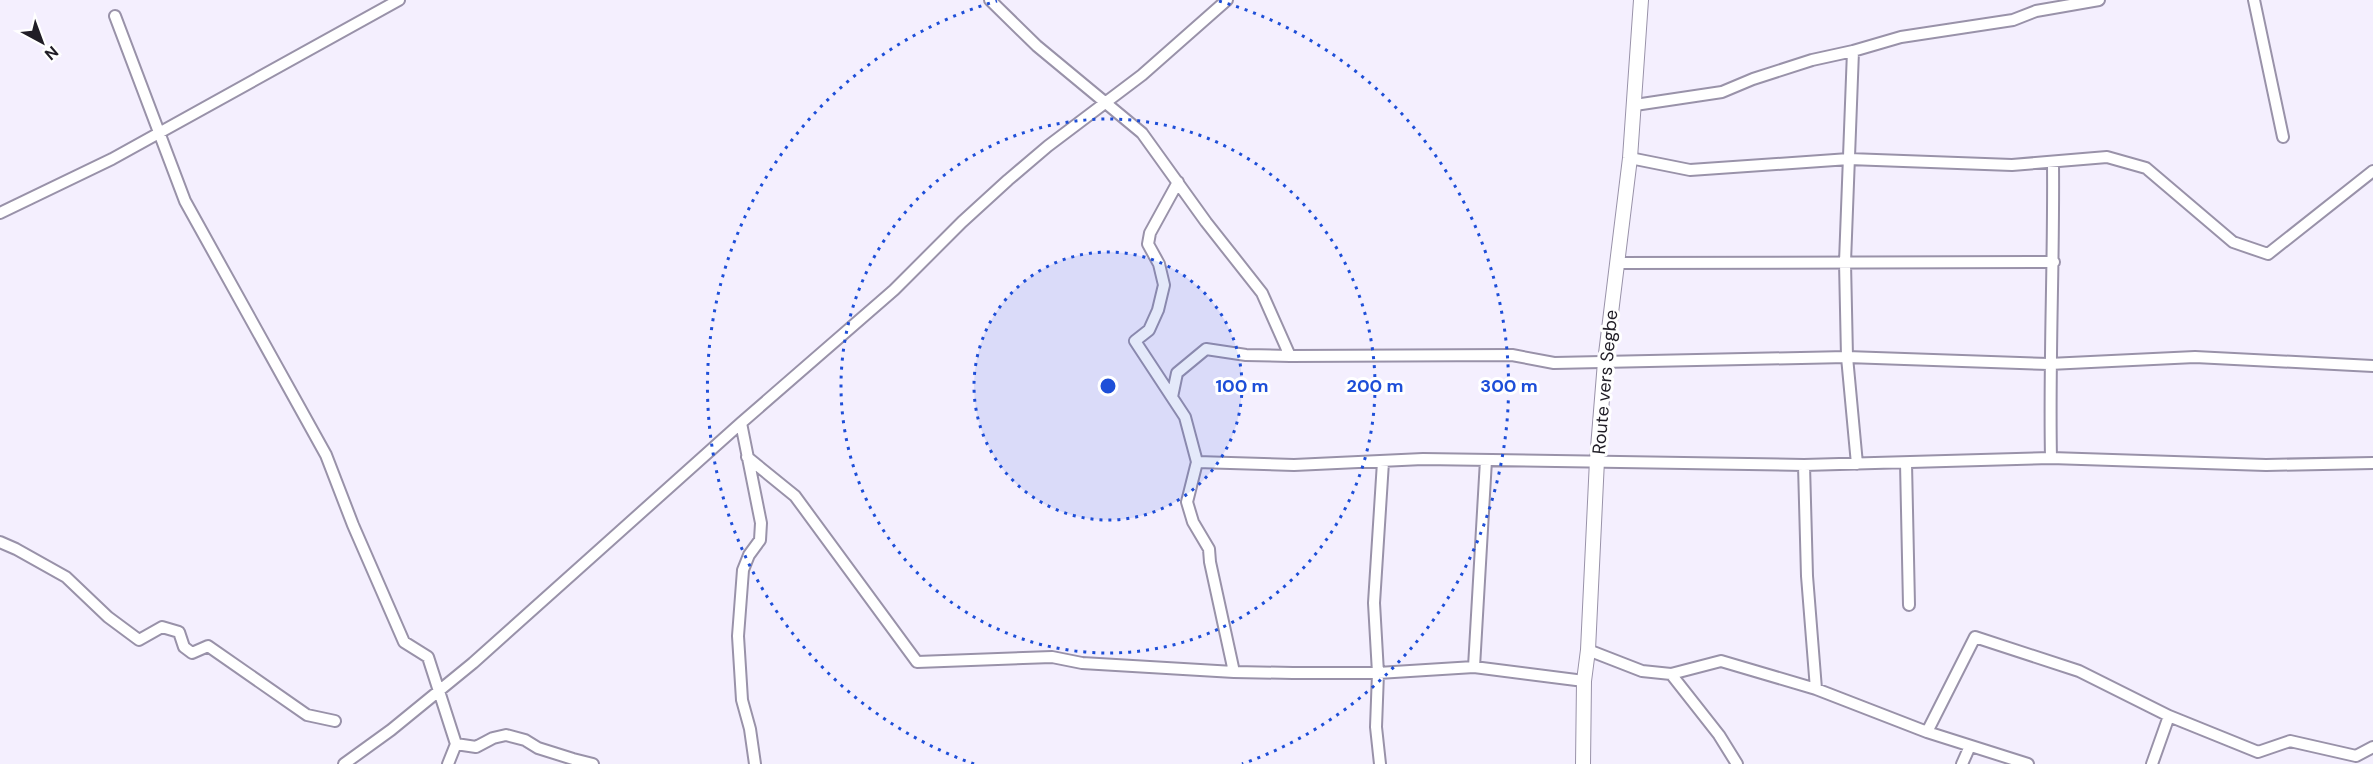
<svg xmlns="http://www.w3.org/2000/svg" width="2373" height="764" viewBox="0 0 2373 764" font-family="'DM Sans',sans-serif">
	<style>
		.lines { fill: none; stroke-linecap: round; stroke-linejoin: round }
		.minor-casing { stroke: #9992a9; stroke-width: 14 }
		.secondary-casing { stroke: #9992a9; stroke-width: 16 }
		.minor { stroke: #fff; stroke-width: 10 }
		.secondary { stroke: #fff; stroke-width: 14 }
		.ring { fill: none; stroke: #1d4ed8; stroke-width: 3; stroke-dasharray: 3 6 }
		.labels { text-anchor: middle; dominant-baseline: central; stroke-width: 6; stroke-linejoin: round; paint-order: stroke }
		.street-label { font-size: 18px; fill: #201d26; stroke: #fff }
		.centre { fill: #1d4ed8; stroke: #fff; stroke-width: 3 }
		.ring-label { font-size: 18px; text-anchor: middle; font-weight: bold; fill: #1d4ed8; stroke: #fff; stroke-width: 6; stroke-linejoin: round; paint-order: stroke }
	</style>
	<rect width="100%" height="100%" fill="#f4effe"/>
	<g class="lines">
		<defs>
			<path id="minor" d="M990 0 1037 46 1142 133 1206 222 1262 293 1290 356 1512 355 1554 363 1847 357 2049 364 2195 357 2373 366
				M2254 0 2283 137
				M115 16 185 201 326 455 353 525 404 642 428 657 456 744
				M1853 51 1845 262 1847 357 1857 464
				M1635 105 1722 92 1753 79 1812 60 1853 51 1901 37 2013 20 2036 11 2099 0
				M1630 158 1690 170 1849 159 2012 165 2107 157 2146 168 2233 242 2268 254 2373 171
				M1178 182 1150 233 1148 244 1159 264 1164 285 1158 310 1149 330 1135 341 1185 417 1197 462 1187 502 1193 522 1209 549 1210 562 1234 672
				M0 213 112 159 399 0
				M1617 263 2054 262
				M1172 397 1177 373 1206 349 1246 355 1290 356
				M741 423 761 523 760 540 749 555 743 570 738 636 742 700 750 729 755 764
				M747 457 795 496 917 662 1052 657 1082 663 1234 672 1293 673H1378L1474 667 1584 681
				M2051 458C2049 360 2054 262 2053 163
				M1197 462 1294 465 1423 459 1804 465 2051 458 2266 465 2373 463
				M1906 463 1909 605
				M1804 465 1807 576 1816 689
				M0 542 16 549 66 577 108 617 139 640 162 627 179 632 184 647 192 653 208 646 307 715 335 721
				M1588 650 1642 671 1671 674 1721 661 1816 689 1927 732 2028 764
				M1474 667 1486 460
				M1671 674 1719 735 1737 764
				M1927 732 1975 637 2079 671 2169 716 2258 752 2290 741 2356 756 2373 747
				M344 764 391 730 473 663 741 423 894 290 962 222 1008 180 1048 146 1142 75 1227 0
				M448 764 456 744 476 747 493 738 506 735 525 740 538 748 573 759 593 764
				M1380 764 1376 727 1378 673 1374 603 1383 462
				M1962 764 1970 746
				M2152 764 2169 716"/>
			<path id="secondary" d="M1583 764 1584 681 1588 650 1597 460 1605 362 1630 158 1641 0"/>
		</defs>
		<!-- minor casing -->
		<use href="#minor" class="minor-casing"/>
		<!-- secondary casing -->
		<use href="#secondary" class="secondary-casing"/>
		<!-- minor -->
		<use href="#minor" class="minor"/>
		<!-- secondary -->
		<use href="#secondary" class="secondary"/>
	</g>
	<!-- distance rings -->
	<circle cx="1108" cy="386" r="134" fill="#1d4ed8" fill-opacity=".12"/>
	<g class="ring">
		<circle cx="1108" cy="386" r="134"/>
		<circle cx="1108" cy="386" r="267"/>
		<path d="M974 764A401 401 0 0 1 997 1M1219 1A401 401 0 0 1 1242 764"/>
	</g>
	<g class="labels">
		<!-- street labels -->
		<g class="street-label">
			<text transform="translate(1605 382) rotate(-85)">Route vers Segbe</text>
		</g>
	</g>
	<circle cx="1108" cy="386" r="9" class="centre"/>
	<g class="ring-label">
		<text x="1242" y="392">100 m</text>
		<text x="1375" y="392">200 m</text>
		<text x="1509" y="392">300 m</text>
	</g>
	<!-- north arrow -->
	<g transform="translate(42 42) rotate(139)" stroke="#ffffff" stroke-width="4.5" paint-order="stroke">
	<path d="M0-4.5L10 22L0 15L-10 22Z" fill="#201d26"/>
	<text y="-9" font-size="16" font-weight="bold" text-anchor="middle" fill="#201d26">N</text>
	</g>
</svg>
